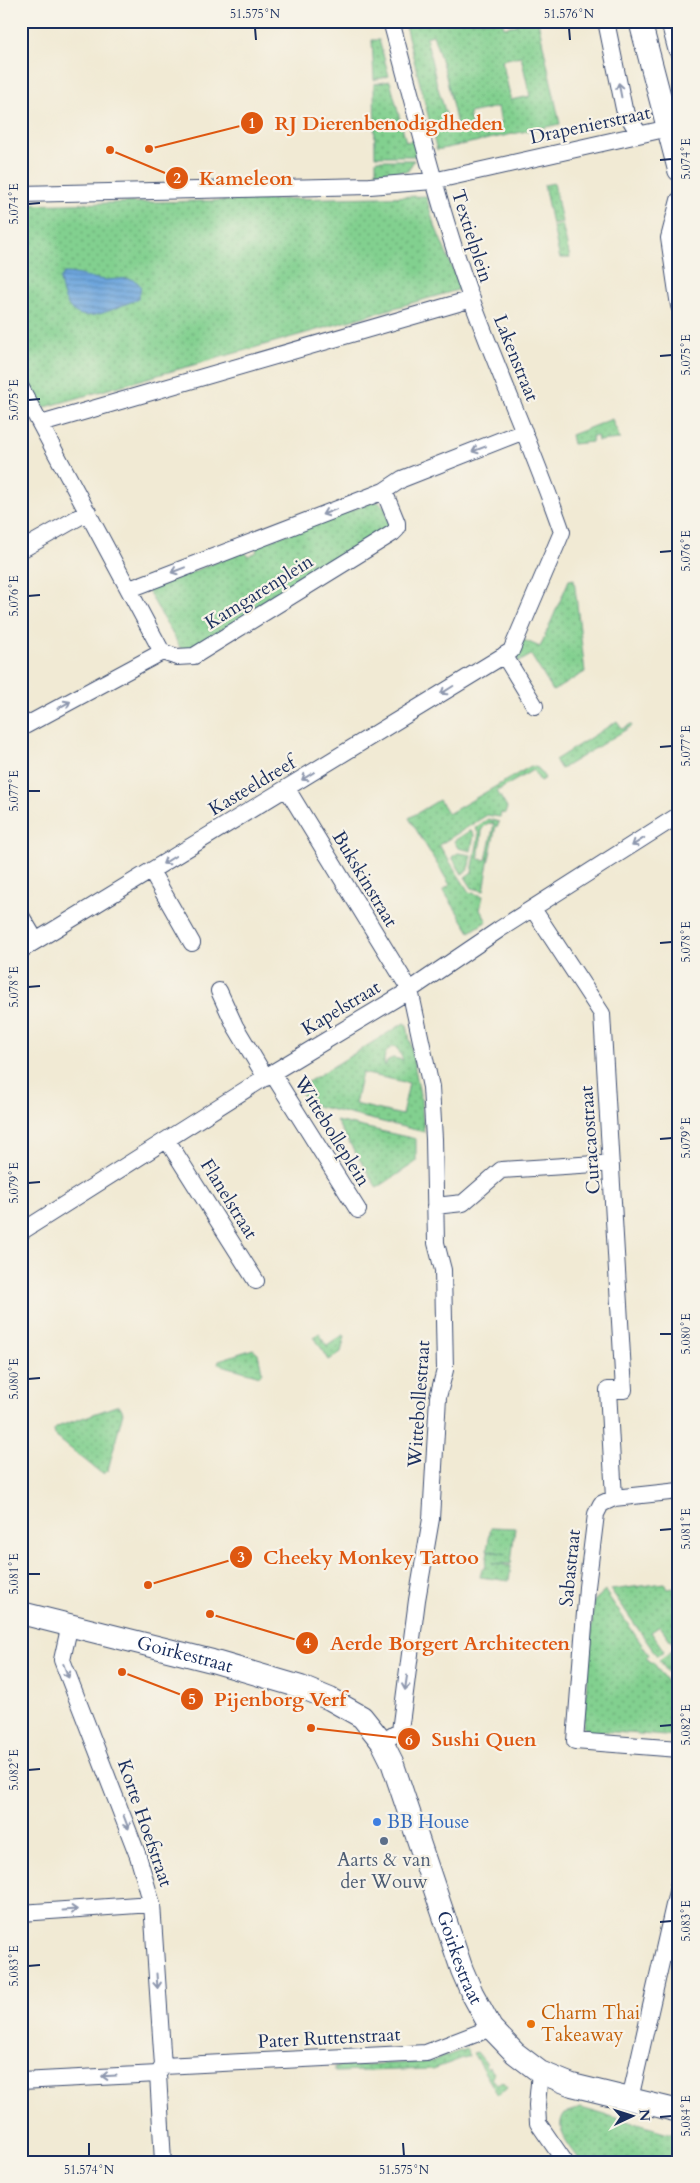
<svg xmlns="http://www.w3.org/2000/svg" width="700" height="2183" viewBox="0 0 700 2183" font-family="Cardo,serif">
	<style>
		.green { fill: url(#green-dots); stroke: #4e8076; fill-rule: evenodd }
		.water { fill: url(#water-rules); stroke: #446a9e }
		.lines { fill: none; stroke-linecap: round; stroke-linejoin: round }
		.street-casing { stroke: #3b4b70; stroke-width: 18 }
		.secondary-casing { stroke: #3b4b70; stroke-width: 24 }
		.street { stroke: #fff; stroke-width: 16 }
		.secondary { stroke: #fff; stroke-width: 22 }
		.oneway { stroke: #8d97ae }
		.ticks { fill: none; stroke: #1b2f5e; stroke-width: 2 }
		.shop-dot { fill: #3f7fe0; stroke: #f7f3e8; stroke-width: 2 }
		.service-dot { fill: #5c6f8a; stroke: #f7f3e8; stroke-width: 2 }
		.food-dot { fill: #e8710a; stroke: #f7f3e8; stroke-width: 2 }
		.labels { text-anchor: middle; dominant-baseline: central; stroke-width: 4.5; stroke-linejoin: round; paint-order: stroke }
		.street-label { font-size: 19px; fill: #1b2f5e; stroke: #f7f3e8 }
		.shop-label { font-size: 19px; fill: #366cbe; stroke: #f7f3e8; text-anchor: start }
		.service-label { font-size: 19px; fill: #4e5e75; stroke: #f7f3e8 }
		.food-label { font-size: 19px; fill: #c56008; stroke: #f7f3e8; text-anchor: start }
		.leader { fill: none; stroke: #de5710; stroke-width: 2 }
		.callout-dot { fill: #de5710; stroke: #f7f3e8; stroke-width: 2 }
		.mark-label { font-size: 15px; text-anchor: middle; font-weight: bold; fill: #fff }
		.callout-label { font-size: 20px; text-anchor: middle; font-weight: bold; fill: #de5710; stroke: #f7f3e8; stroke-width: 4.5; stroke-linejoin: round; paint-order: stroke }
		.neatline { fill: none; stroke: #1b2f5e; stroke-width: 2 }
		.ticks-label { font-size: 12px; text-anchor: middle; fill: #1b2f5e }
	</style>
	<defs>
		<pattern id="green-dots" width="8" height="8" patternUnits="userSpaceOnUse" patternTransform="scale(1.25)"><rect width="8" height="8" fill="#82d08f"/><path d="M2 2h.1M6 6h.1" fill="none" stroke="#6aa978" stroke-width="1.8" stroke-linecap="round"/></pattern>
		<pattern id="water-rules" width="6" height="5" patternUnits="userSpaceOnUse" patternTransform="scale(1.25)"><rect width="6" height="5" fill="#6ea6dd"/><path d="M0 2.5h6" fill="none" stroke="#5a88b6"/></pattern>
	</defs>
	<rect width="100%" height="100%" fill="#f7f3e8"/>
	<filter id="ink" filterUnits="userSpaceOnUse"><feTurbulence type="fractalNoise" baseFrequency=".02" numOctaves="2"/><feDisplacementMap in="SourceGraphic" scale="10" xChannelSelector="R" yChannelSelector="G"/><feConvolveMatrix kernelMatrix="1 2 1 2 8 2 1 2 1" color-interpolation-filters="sRGB"/></filter>
	<filter id="wash" filterUnits="userSpaceOnUse"><feTurbulence type="fractalNoise" baseFrequency=".0096" numOctaves="4" result="noise"/><feDisplacementMap in="SourceGraphic" scale="20" xChannelSelector="R" yChannelSelector="G"/><feGaussianBlur stdDeviation="1.12" result="paint"/><feColorMatrix in="noise" values="0 0 0 0 0 0 0 0 0 0 0 0 0 0 0 0 0 1.4 0 .05"/><feComposite in="paint" operator="in"/></filter>
	<g filter="url(#wash)">
		<rect width="100%" height="100%" fill="#f1ead4"/>
		<!-- green -->
		<path class="green" d="M404 21H502L504 27 517 25V21H538L560 124 437 150 433 137 435 136 434 131H432ZM433 35 445 72 457 125 450 127 437 85 426 37ZM521 56 530 96 511 100 502 60ZM498 107 501 123 472 129 469 113Z
			M372 40H379L389 76 374 80Z
			M390 81 406 142 414 140 418 156H375L374 84Z
			M376 160H414L408 171 376 172Z
			M554 183 562 222 552 224 544 185Z
			M426 196 433 221 461 289 42 408 21 371V205Z
			M562 224 570 258H560L559 255 553 226Z
			M612 419 620 439 598 441 597 436H592V442L573 444 571 435Z
			M376 501 385 507 390 527 193 648 181 649 148 591 150 589 244 551 248 556 257 552 255 546Z
			M574 579 585 672 553 691 531 655 519 662 515 655 524 640 540 647 569 580Z
			M617 721 622 729 631 724 632 726 561 769 555 760Z
			M531 766 538 768 545 778 540 781 533 770 497 791 507 808 505 814 501 813 500 817 487 815 439 845 469 892 483 896 480 910 487 921 470 932 443 890 450 885 409 818 439 800 448 814Z
			M488 819 499 822 498 826H496L486 873 487 874 484 891 472 888 465 877 472 872 479 834 475 828ZM488 823 494 824 486 860 479 859C478 848 482 840 482 829Z
			M471 830 474 835 471 851 458 848 454 841Z
			M458 853 471 855 468 870 462 874 452 857Z
			M404 1023 407 1025 421 1100 424 1132 308 1104 298 1088ZM394 1046 399 1051 403 1060 393 1058 388 1060 385 1066C382 1058 386 1049 394 1046ZM362 1073 409 1083 402 1115 355 1104Z
			M336 1121 416 1139V1162L377 1188Z
			M319 1333 327 1346 343 1335 345 1336 341 1352 329 1360 314 1337Z
			M253 1349 258 1353 262 1372 260 1376 218 1364 219 1360Z
			M116 1406H120L123 1412 108 1470 105 1473H101L55 1436 54 1430 57 1427Z
			M491 1527 515 1528 511 1564 492 1563 511 1566 509 1581 480 1577 482 1568 485 1569 488 1551 506 1554 487 1550Z
			M664 1583 668 1589 679 1587V1629L677 1634 679 1641 673 1644 660 1626 651 1632 664 1651 657 1656 611 1590Z
			M605 1591 649 1655 646 1657 650 1663 653 1662 679 1699V1737L600 1731V1736L591 1734 583 1727 594 1601Z
			M679 1646V1688L659 1660Z
			M466 2049 469 2056 433 2069 335 2072V2066L429 2062Z
			M477 2052 486 2063 484 2065 487 2068 489 2067 495 2074 491 2077 497 2084 502 2081 507 2087 498 2095 473 2053Z
			M581 2108 679 2136V2162H581C572 2148 552 2129 565 2113Z"/>
		<!-- water -->
		<path class="water" d="M64 273C78 273 91 279 106 280 115 280 129 276 137 282 143 286 140 293 138 299 102 313 68 336 60 279Z"/>
	</g>
	<g filter="url(#ink)">
		<g class="lines">
			<defs>
				<path id="street" d="M606 21 624 109 639 134
					M21 194 370 186 433 181 678 126
					M679 200 669 238 679 306
					M21 388 162 652 177 657 194 656 393 533 397 529V523L384 491
					M41 424 472 299
					M21 550 88 512
					M130 589 384 491 402 479 524 431
					M504 655 535 706
					M21 728 162 652
					M287 789 410 990 431 1087 434 1139 436 1243 443 1270 445 1370 438 1397 431 1519 417 1600 400 1731 382 1742
					M151 871 192 943
					M533 909 602 1014 624 1390H608L614 1498
					M21 916 36 941
					M21 950 511 651 562 532C535 453 500 377 471 298 439 208 416 114 391 21
					M219 991 235 1026 266 1078
					M272 1073 358 1210
					M167 1140 256 1281
					M435 1206 463 1203 501 1170 611 1163
					M21 1232 272 1073 410 990 500 929 679 815
					M679 1491 614 1498 601 1504 596 1514 587 1587 575 1741 679 1749
					M70 1624 62 1660 138 1856 152 1904 163 2066 158 2074 163 2162
					M21 1913 152 1904
					M163 2066 426 2053 491 2028
					M540 2072 537 2105 538 2123 565 2162
					M21 2081 158 2074
					M630 2099 679 1883"/>
				<g id="secondary">
					<path d="M640 21 679 170"/>
					<path d="M672 21 679 48"/>
					<path id="s1" d="M21 1613 212 1661 301 1687 330 1699 362 1717 382 1742 392 1762 462 1970 472 1993 491 2028 515 2053 540 2072 572 2085 679 2111"/>
				</g>
			</defs>
			<!-- street casing -->
			<use href="#street" class="street-casing"/>
			<!-- secondary casing -->
			<use href="#secondary" class="secondary-casing"/>
			<!-- street -->
			<use href="#street" class="street"/>
			<!-- secondary -->
			<use href="#secondary" class="secondary"/>
		</g>
		<!-- one-way arrows -->
		<defs><path id="oneway-shaft" d="M-6 0H5M1.5-3L5.5 0L1.5 3" fill="none" stroke-width="1.6" stroke-linecap="round" stroke-linejoin="round" transform="scale(1.25)"/></defs>
		<g class="oneway">
			<use href="#oneway-shaft" transform="translate(620 90) rotate(-101)"/>
			<use href="#oneway-shaft" transform="translate(479 449) rotate(159)"/>
			<use href="#oneway-shaft" transform="translate(329 512) rotate(159)"/>
			<use href="#oneway-shaft" transform="translate(178 570) rotate(159)"/>
			<use href="#oneway-shaft" transform="translate(447 690) rotate(148)"/>
			<use href="#oneway-shaft" transform="translate(64 705) rotate(-29)"/>
			<use href="#oneway-shaft" transform="translate(308 776) rotate(148)"/>
			<use href="#oneway-shaft" transform="translate(638 842) rotate(147)"/>
			<use href="#oneway-shaft" transform="translate(169 860) rotate(148)"/>
			<use href="#oneway-shaft" transform="translate(66 1671) rotate(69)"/>
			<use href="#oneway-shaft" transform="translate(406 1683) rotate(98)"/>
			<use href="#oneway-shaft" transform="translate(126 1822) rotate(69)"/>
			<use href="#oneway-shaft" transform="translate(70 1910) rotate(-4)"/>
			<use href="#oneway-shaft" transform="translate(157 1981) rotate(86)"/>
			<use href="#oneway-shaft" transform="translate(109 2076) rotate(177)"/>
		</g>
	</g>
	<!-- ticks -->
	<path class="ticks" d="M255 28 256 40M569 28 570 40M660 160 672 159M28 204 40 203M660 356 672 355M28 400 40 399M660 552 672 551M28 596 40 595M660 747 672 746M28 791H40M660 943 672 942M28 987 40 986M660 1139 672 1138M28 1183 40 1182M660 1334H672M28 1379 40 1378M660 1530 672 1529M28 1574H40M660 1726 672 1725M28 1770 40 1769M660 1922 672 1921M28 1966 40 1965M660 2117 672 2116M89 2143V2156M403 2143 404 2156"/>
	<!-- markers -->
	<circle class="shop-dot" cx="377" cy="1822" r="5"/>
	<circle class="service-dot" cx="384" cy="1841" r="5"/>
	<circle class="food-dot" cx="531" cy="2024" r="5"/>
	<g class="labels">
		<!-- street labels -->
		<g class="street-label">
			<text transform="translate(590 125) rotate(-12)">Drapenierstraat</text>
			<text transform="translate(472 236) rotate(72)">Textielplein</text>
			<text transform="translate(516 358) rotate(68)">Lakenstraat</text>
			<text transform="translate(259 592) rotate(-32)">Kamgarenplein</text>
			<text transform="translate(252 786) rotate(-31)">Kasteeldreef</text>
			<text transform="translate(365 879) rotate(59)">Bukskinstraat</text>
			<text transform="translate(341 1008) rotate(-31)">Kapelstraat</text>
			<text transform="translate(332 1131) rotate(58)">Wittebolleplein</text>
			<text transform="translate(590 1140) rotate(-94)">Curacaostraat</text>
			<text transform="translate(229 1199) rotate(58)">Flanelstraat</text>
			<text transform="translate(419 1404) rotate(-86)">Wittebollestraat</text>
			<text transform="translate(570 1568) rotate(-84)">Sabastraat</text>
			<text stroke="none"><textPath href="#s1" startOffset="169">Goirkestraat</textPath></text>
			<text transform="translate(145 1823) rotate(71)">Korte Hoefstraat</text>
			<text stroke="none"><textPath href="#s1" startOffset="619">Goirkestraat</textPath></text>
			<text transform="translate(329 2038) rotate(-3)">Pater Ruttenstraat</text>
		</g>
		<!-- shop labels -->
		<g class="shop-label">
			<text x="387" y="1822">BB House</text>
		</g>
		<!-- service labels -->
		<g class="service-label">
			<text x="384" y="1860">Aarts &amp; van<tspan x="384" dy="22">der Wouw</tspan></text>
		</g>
		<!-- food labels -->
		<g class="food-label">
			<text x="541" y="2013">Charm Thai<tspan x="541" dy="22">Takeaway</tspan></text>
		</g>
	</g>
	<!-- callouts -->
	<path class="leader" d="M149 149L252 123M110 150L177 178M148 1585L241 1557M210 1614L307 1643M122 1672L192 1699M311 1728L409 1739"/>
	<g class="callout-dot">
		<circle cx="149" cy="149" r="5"/>
		<circle cx="110" cy="150" r="5"/>
		<circle cx="148" cy="1585" r="5"/>
		<circle cx="210" cy="1614" r="5"/>
		<circle cx="122" cy="1672" r="5"/>
		<circle cx="311" cy="1728" r="5"/>
		<circle cx="252" cy="123" r="12"/>
		<circle cx="177" cy="178" r="12"/>
		<circle cx="241" cy="1557" r="12"/>
		<circle cx="307" cy="1643" r="12"/>
		<circle cx="192" cy="1699" r="12"/>
		<circle cx="409" cy="1739" r="12"/>
	</g>
	<g class="mark-label">
		<text x="252" y="128">1</text>
		<text x="177" y="183">2</text>
		<text x="241" y="1562">3</text>
		<text x="307" y="1648">4</text>
		<text x="192" y="1704">5</text>
		<text x="409" y="1745">6</text>
	</g>
	<g class="callout-label">
		<text x="389" y="130">RJ Dierenbenodigdheden</text>
		<text x="246" y="185">Kameleon</text>
		<text x="371" y="1564">Cheeky Monkey Tattoo</text>
		<text x="450" y="1650">Aerde Borgert Architecten</text>
		<text x="280" y="1706">Pijenborg Verf</text>
		<text x="484" y="1746">Sushi Quen</text>
	</g>
	<!-- margin -->
	<rect width="700" height="2183" fill="none" stroke="#f7f3e8" stroke-width="55"/>
	<!-- north arrow -->
	<g transform="translate(632 2116) rotate(86)" stroke="#f7f3e8" stroke-width="4" paint-order="stroke">
	<path d="M0-4L9 19L0 12L-9 19Z" fill="#1b2f5e"/>
	<text y="-8" font-size="14" font-weight="bold" text-anchor="middle" fill="#1b2f5e">N</text>
	</g>
	<rect x="28" y="28" width="644" height="2128" class="neatline"/>
	<g class="ticks-label">
		<text x="255" y="18">51.575°N</text>
		<text x="569" y="18">51.576°N</text>
		<text transform="translate(686 159) rotate(-90)" y="4">5.074°E</text>
		<text transform="translate(14 204) rotate(-90)" y="4">5.074°E</text>
		<text transform="translate(686 355) rotate(-90)" y="4">5.075°E</text>
		<text transform="translate(14 400) rotate(-90)" y="4">5.075°E</text>
		<text transform="translate(686 551) rotate(-90)" y="4">5.076°E</text>
		<text transform="translate(14 596) rotate(-90)" y="4">5.076°E</text>
		<text transform="translate(686 746) rotate(-90)" y="4">5.077°E</text>
		<text transform="translate(14 791) rotate(-90)" y="4">5.077°E</text>
		<text transform="translate(686 942) rotate(-90)" y="4">5.078°E</text>
		<text transform="translate(14 987) rotate(-90)" y="4">5.078°E</text>
		<text transform="translate(686 1138) rotate(-90)" y="4">5.079°E</text>
		<text transform="translate(14 1183) rotate(-90)" y="4">5.079°E</text>
		<text transform="translate(686 1334) rotate(-90)" y="4">5.080°E</text>
		<text transform="translate(14 1379) rotate(-90)" y="4">5.080°E</text>
		<text transform="translate(686 1529) rotate(-90)" y="4">5.081°E</text>
		<text transform="translate(14 1574) rotate(-90)" y="4">5.081°E</text>
		<text transform="translate(686 1725) rotate(-90)" y="4">5.082°E</text>
		<text transform="translate(14 1770) rotate(-90)" y="4">5.082°E</text>
		<text transform="translate(686 1921) rotate(-90)" y="4">5.083°E</text>
		<text transform="translate(14 1966) rotate(-90)" y="4">5.083°E</text>
		<text transform="translate(686 2116) rotate(-90)" y="4">5.084°E</text>
		<text x="89" y="2174">51.574°N</text>
		<text x="404" y="2174">51.575°N</text>
	</g>
</svg>
